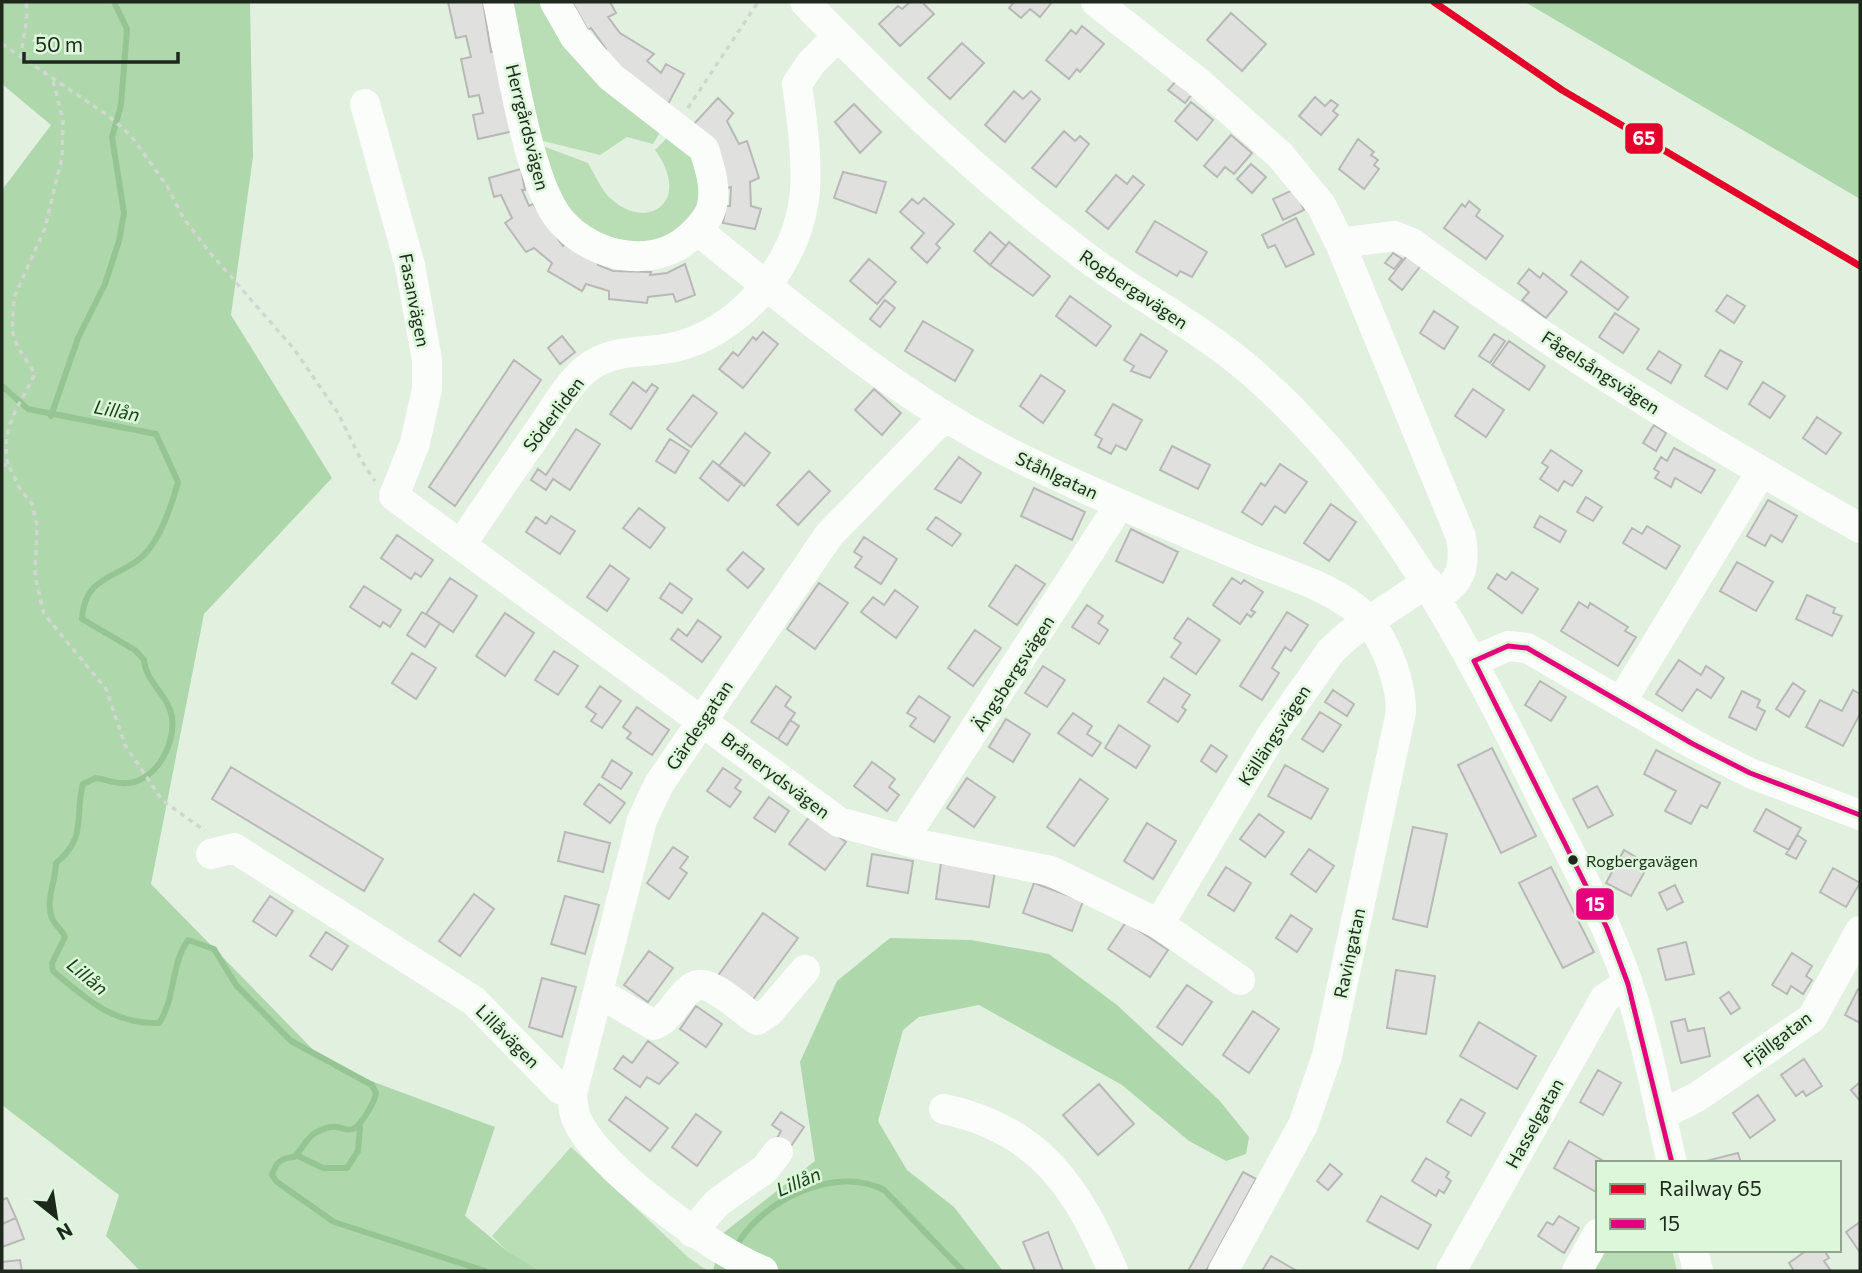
<svg xmlns="http://www.w3.org/2000/svg" width="1862" height="1273" viewBox="0 0 1862 1273" font-family="Commissioner,sans-serif">
	<style>
		.green { fill: #b9deb6 }
		.forest { fill: #afd7ac }
		.lines { fill: none; stroke-linecap: round; stroke-linejoin: round }
		.stream { stroke: #96c594; stroke-width: 6 }
		.building { fill: #e0e1df; stroke: #b8b9b7; stroke-width: 2 }
		.path { stroke: #d2d6d2; stroke-width: 3.5; stroke-dasharray: 5 5; stroke-linecap: butt }
		.minor { stroke: #fbfdfa; stroke-width: 30 }
		.bus-1-casing { stroke: #dcf7d9; stroke-width: 10 }
		.bus-1 { stroke: #e5007d; stroke-width: 5 }
		.rail-1-casing { stroke: #dcf7d9; stroke-width: 12 }
		.rail-1 { stroke: #e4002b; stroke-width: 7 }
		.bus-dot { fill: #1e281d; stroke: #dcf7d9; stroke-width: 2.5 }
		.labels { text-anchor: middle; dominant-baseline: central; stroke-width: 5; stroke-linejoin: round; paint-order: stroke }
		.bus-label { font-size: 16px; fill: #1e281d; stroke: #dcf7d9; text-anchor: start }
		.street-label { font-size: 18px; fill: #1e281d; stroke: #dcf7d9 }
		.water-label { font-size: 19px; font-style: italic; fill: #143f14; stroke: #dcf7d9 }
		.line-badge { stroke: #dcf7d9; stroke-width: 2.5 }
		.badge-label { font-size: 19px; text-anchor: middle; font-weight: bold; fill: #fff }
	</style>
	<rect width="100%" height="100%" fill="#e2f0e0"/>
	<!-- green -->
	<path class="green" d="M508 2H546L662 129 653 144 627 137 600 155 539 140Z
		M670 135C681 146 705 164 705 181 706 219 655 253 620 244 608 241 586 230 576 222 556 206 546 169 540 145L588 163C594 173 600 187 608 196 645 234 694 203 655 150Z
		M571 1147 689 1258 708 1271H541L507 1251 492 1236Z
		M1601 1250H1672L1677 1271H1588Z"/>
	<!-- forest -->
	<path class="forest" d="M2 2H250L253 157 231 315 332 478 204 614 151 884 328 1065 495 1127 465 1216 507 1251 541 1271H140L106 1236 119 1195 2 1105V190L51 125 2 84Z
		M1525 2H1860V199Z
		M890 938 971 940 1049 954 1117 1005 1219 1100 1249 1137 1246 1154 1226 1161 1189 1141 1122 1085 979 1005 919 1017 903 1030 878 1121 907 1170 954 1207 1003 1271H713L722 1234 815 1161 800 1062 837 981Z"/>
	<g class="lines">
		<!-- stream -->
		<path class="stream" d="M2 386 28 409 156 434 178 482C172 504 164 529 150 548 127 579 84 571 82 619L135 650 144 660C146 683 168 694 172 717 176 745 154 786 122 783 114 783 104 779 96 778L83 784C74 817 88 837 56 863 56 880 45 901 52 918 55 925 62 930 65 937L52 963 53 971C88 1000 112 1024 159 1023 176 998 170 966 188 940L214 949 236 985 291 1041 372 1085 376 1093C375 1101 371 1106 367 1113 347 1146 347 1118 321 1130 306 1136 304 1148 294 1157 281 1158 276 1162 272 1175L277 1182 334 1222 485 1271
			M51 416 78 338 105 284 119 241 124 213 112 137 121 105 127 29 114 2
			M296 1155 323 1168H347L358 1151 360 1127
			M736 1247C760 1201 836 1164 884 1190L963 1271"/>
	</g>
	<!-- building -->
	<path class="building" d="M448 2H483L491 52 495 51 514 131 478 139 473 115 483 113 479 95 469 97 461 59 471 57 466 36 456 38Z
		M572 2H610L616 13 608 17 620 33 654 54 647 61 661 73 666 64 684 74 668 104 630 77 604 51 606 49 591 28 588 30Z
		M910 2H922L934 14 900 46 879 24 898 6 902 9Z
		M1014 2H1052L1040 17 1030 9 1021 18 1009 8Z
		M1231 13 1266 44 1242 71 1207 40Z
		M1082 26 1104 44 1080 72 1077 69 1069 79 1046 60 1071 30 1076 34Z
		M962 43 984 63 950 99 928 78Z
		M1177 80 1193 93 1185 103 1168 90Z
		M1014 91 1023 99 1031 91 1040 99 1005 142 985 125Z
		M1315 97 1325 106 1331 100 1338 105 1333 111 1338 115 1321 135 1299 116Z
		M718 98 733 113 727 121 739 144 747 141 759 178 750 182 751 206 761 209 755 229 723 223 726 206H730L731 187 727 188 694 124Z
		M1191 102 1213 120 1197 140 1175 121Z
		M854 104 881 132 860 153 835 122Z
		M1064 131 1075 141 1080 136 1089 144 1056 187 1032 168Z
		M1231 135 1252 153 1234 174 1225 167 1217 177 1204 166Z
		M1358 139 1374 152 1371 155 1378 160 1374 165 1379 169 1364 189 1339 169Z
		M1251 164 1266 177 1252 193 1237 179Z
		M521 169 525 190H522L529 206 533 204 563 246 566 243 599 262 598 265 613 271 651 272 650 275 667 273 685 264 695 295 676 302 673 294 648 297 647 303 609 299V291L586 284 582 291 548 271 552 263 534 248 526 252 505 223 512 218 501 195 494 197 489 178Z
		M843 172 886 182 876 213 834 198Z
		M1116 175 1127 184 1133 176 1144 185 1108 229 1086 211Z
		M1295 189 1304 210 1283 220 1273 199Z
		M924 198 954 224 936 244 940 248 927 263 911 248 924 233 900 212 912 199 918 204Z
		M1469 201 1480 210 1476 216 1503 236 1486 259 1444 228 1462 204 1465 207Z
		M1296 218 1314 254 1286 267 1275 245 1268 248 1262 235Z
		M1155 221 1207 252 1192 277 1180 271 1177 276 1136 252Z
		M990 232 1006 246 990 265 974 251Z
		M1009 242 1050 276 1033 296 990 265Z
		M1393 253 1402 259 1394 269 1385 263Z
		M1409 253 1422 264 1402 290 1389 279Z
		M869 259 896 282 877 304 850 281Z
		M1581 261 1628 297 1618 310 1571 275Z
		M1529 269 1540 278 1543 273 1567 292 1546 318 1522 300 1529 292 1518 283Z
		M1727 295 1745 306 1734 323 1716 311Z
		M1070 296 1111 326 1096 346 1056 316Z
		M885 300 895 308 880 327 870 319Z
		M1434 311 1458 327 1444 349 1420 333Z
		M1615 313 1639 329 1623 353 1599 337Z
		M923 321 973 350 955 381 905 351Z
		M763 332 778 344 743 388 719 369 733 352 738 356 753 337 756 340Z
		M1141 334 1167 351 1150 378 1131 371 1134 366 1124 360Z
		M1494 334 1505 341 1490 363 1479 356Z
		M562 336 575 352 560 364 548 348Z
		M1509 341 1545 366 1529 390 1492 365Z
		M1720 350 1742 362 1727 389 1705 376Z
		M1659 351 1681 365 1671 383 1647 369Z
		M514 360 541 380 455 506 429 487Z
		M1041 375 1065 391 1043 423 1020 406Z
		M633 382 646 392 652 384 658 388 631 429 610 414Z
		M1763 382 1785 396 1770 418 1749 404Z
		M874 389 901 413 882 435 855 410Z
		M1473 389 1504 410 1486 437 1455 416Z
		M693 395 717 413 691 447 667 429Z
		M1113 404 1142 420 1126 450 1116 445 1111 454 1098 447 1102 439 1095 435Z
		M1817 417 1841 433 1826 454 1803 438Z
		M1654 425 1666 433 1656 451 1643 443Z
		M576 429 600 444 570 490 553 479 546 490 531 480 538 469 546 475Z
		M745 433 770 453 744 486 719 466Z
		M670 439 689 451 675 473 656 461Z
		M1172 446 1210 465 1198 489 1160 470Z
		M1674 448 1715 470 1701 493 1675 478 1671 487 1655 478 1659 472 1654 469 1661 457 1667 461Z
		M1551 450 1582 471 1572 486 1564 481 1558 491 1540 479 1548 467 1542 463Z
		M959 457 981 473 961 503 935 489Z
		M713 461 742 483 728 501 700 478Z
		M1280 464 1307 482 1285 513 1275 506 1262 525 1242 512 1261 483 1265 486Z
		M809 471 830 491 798 525 777 505Z
		M1034 488 1085 512 1072 540 1021 516Z
		M1586 497 1602 507 1593 521 1577 512Z
		M1768 500 1797 516 1782 542 1771 535 1765 546 1747 536Z
		M1331 504 1356 522 1329 561 1304 543Z
		M639 508 665 528 650 548 623 528Z
		M551 516 575 531 560 554 526 532 536 517 546 524Z
		M1540 516 1566 531 1560 542 1534 527Z
		M936 517 961 534 952 546 927 529Z
		M1647 526 1680 546 1666 569 1623 543 1632 528 1642 534Z
		M1131 529 1178 552 1163 583 1116 561Z
		M397 535 433 560 421 577 415 573 411 579 381 558Z
		M864 537 897 559 881 584 855 567 862 557 854 552Z
		M743 552 764 569 748 588 727 570Z
		M1737 562 1773 582 1756 611 1720 591Z
		M610 565 629 579 607 611 587 597Z
		M1016 565 1045 584 1017 625 989 606Z
		M1512 572 1538 589 1522 613 1488 588 1497 574 1506 580Z
		M450 578 477 596 453 632 426 614Z
		M1232 578 1241 584 1244 580 1263 592 1251 610 1255 612 1251 617 1247 614 1240 624 1213 605Z
		M670 583 692 599 682 613 660 598Z
		M819 583 848 603 815 649 787 629Z
		M364 586 401 610 390 627 383 622 380 627 350 607Z
		M895 590 918 607 896 638 861 612 873 597 884 605Z
		M1807 595 1835 608 1833 613 1842 616 1832 636 1796 619Z
		M1579 602 1588 608 1590 603 1628 627 1625 631 1636 637 1618 666 1561 631Z
		M1087 605 1103 616 1098 623 1108 630 1099 644 1072 627Z
		M422 612 440 623 425 647 407 635Z
		M1287 612 1308 625 1291 651 1285 647 1272 668 1279 673 1262 700 1240 686Z
		M505 613 534 633 505 676 476 656Z
		M1188 618 1220 640 1196 674 1171 657 1181 643 1174 638Z
		M698 620 721 637 702 662 671 639 678 629 687 636Z
		M975 630 1001 648 973 686 948 668Z
		M554 651 578 666 558 695 535 680Z
		M412 653 436 668 416 699 392 683Z
		M1679 660 1701 675 1706 666 1724 678 1711 698 1697 689 1682 711 1656 694Z
		M1043 666 1065 680 1047 707 1025 693Z
		M1164 678 1190 695 1182 707 1186 710 1178 722 1148 702Z
		M1540 681 1566 697 1551 721 1525 705Z
		M1793 683 1805 691 1789 717 1776 709Z
		M600 686 621 701 602 728 591 721 596 714 586 707Z
		M776 686 791 697 785 706 795 713 778 739 751 722Z
		M1333 690 1354 704 1347 716 1325 702Z
		M1853 690 1860 694V714L1843 746 1806 727 1820 700 1842 711Z
		M1742 691 1760 700 1757 707 1765 711 1756 730 1729 717Z
		M919 696 950 717 934 742 910 726 916 718 907 713Z
		M637 707 669 730 652 755 627 738 631 733 623 727Z
		M1320 712 1341 725 1323 752 1302 739Z
		M1073 713 1092 726 1087 734 1101 743 1092 756 1058 733Z
		M1006 719 1030 734 1013 762 989 747Z
		M790 720 799 726 787 745 778 739Z
		M1119 725 1150 746 1136 768 1105 748Z
		M1211 745 1227 756 1216 772 1201 761Z
		M1492 748 1536 836 1501 853 1458 765Z
		M1656 750 1720 783 1707 808 1701 805 1691 824 1665 811 1676 791 1644 774Z
		M612 760 632 773 621 789 602 777Z
		M872 762 895 779 889 787 899 795 887 811 854 786Z
		M1285 765 1328 789 1311 819 1268 796Z
		M231 767 383 859 364 891 212 799Z
		M723 768 741 780 735 788 741 792 730 807 707 791Z
		M967 778 995 797 974 827 947 808Z
		M1080 779 1108 799 1074 846 1047 827Z
		M599 784 625 803 610 823 584 804Z
		M1597 786 1613 815 1588 828 1573 799Z
		M769 797 789 811 775 832 754 818Z
		M1766 809 1801 828 1789 850 1754 831Z
		M1259 814 1284 832 1265 857 1240 839Z
		M810 816 846 842 825 870 789 844Z
		M1147 823 1176 841 1153 879 1124 861Z
		M1413 827 1447 834 1427 927 1393 919Z
		M565 832 610 843 603 872 558 861Z
		M1797 835 1806 841 1796 859 1786 854Z
		M673 847 688 857 680 868 687 873 669 899 647 883Z
		M1309 849 1334 866 1316 892 1291 874Z
		M1624 850 1639 859 1636 866 1645 871 1631 896 1606 883Z
		M872 854 913 861 908 893 867 886Z
		M941 863 995 871 989 907 936 899Z
		M1226 867 1251 883 1234 911 1208 895Z
		M1551 867 1594 952 1563 968 1519 883Z
		M1833 868 1860 883 1846 907 1820 892Z
		M1034 883 1083 901 1072 931 1023 913Z
		M1675 885 1683 902 1667 910 1659 893Z
		M474 894 494 909 460 956 439 941Z
		M270 896 293 911 276 936 253 921Z
		M565 896 599 905 585 954 551 944Z
		M763 913 798 938 746 1009 712 984Z
		M1291 915 1312 929 1297 952 1276 938Z
		M1126 922 1168 950 1150 977 1108 949Z
		M326 932 348 946 332 970 310 956Z
		M1686 942 1694 974 1666 980 1658 949Z
		M649 951 673 968 648 1002 624 985Z
		M1792 953 1812 966 1806 976 1812 980 1803 994 1791 986 1787 994 1772 985Z
		M1396 970 1435 976 1426 1034 1387 1028Z
		M542 978 576 987 562 1037 529 1027Z
		M1187 985 1212 1002 1182 1045 1157 1027Z
		M1858 989 1860 990V1023L1845 1015Z
		M1729 992 1740 1008 1731 1014 1720 998Z
		M696 1006 722 1024 706 1047 680 1029Z
		M1253 1011 1279 1029 1249 1073 1223 1055Z
		M1685 1019 1688 1031 1704 1028 1710 1056 1681 1063 1671 1022Z
		M1479 1022 1536 1056 1517 1089 1460 1056Z
		M648 1041 678 1063 659 1084 647 1077 640 1087 614 1069 623 1056 632 1063Z
		M1804 1059 1822 1086 1806 1096 1803 1091 1796 1096 1781 1075Z
		M1598 1070 1621 1083 1603 1115 1580 1102Z
		M1860 1082V1101L1851 1090Z
		M1099 1084 1134 1124 1098 1155 1063 1115Z
		M1758 1095 1775 1120 1750 1138 1733 1113Z
		M626 1097 668 1128 650 1151 609 1120Z
		M1461 1099 1485 1113 1471 1136 1447 1122Z
		M781 1112 804 1127 789 1149 776 1140 781 1131 772 1125Z
		M696 1114 721 1132 697 1166 672 1147Z
		M1569 1141 1607 1163H1598V1193L1554 1168Z
		M1738 1153 1741 1163H1706V1161Z
		M1426 1158 1449 1172 1446 1177 1451 1181 1444 1193 1439 1190 1436 1196 1412 1181Z
		M1330 1164 1342 1174 1328 1190 1317 1181Z
		M1243 1172 1256 1179 1206 1271H1188Z
		M1381 1196 1431 1225 1418 1249 1367 1221Z
		M7 1198 16 1218 2 1224V1200Z
		M1559 1216 1579 1228 1564 1253 1538 1236 1547 1222 1553 1225Z
		M16 1218 24 1239 2 1247V1224Z
		M1860 1222V1250L1859 1251 1846 1232Z
		M1048 1232 1063 1271H1035L1023 1242Z
		M1807 1250H1824L1829 1258 1824 1261 1831 1271H1794L1789 1263Z
		M1271 1256 1297 1271H1262Z
		M20 1260 22 1271H2V1262Z"/>
	<g class="lines">
		<!-- path -->
		<path class="path" d="M2 44 110 117 131 136 167 186 184 219 212 255 294 349 338 413 361 460 375 481
			M21 58C22 38 29 22 26 2
			M688 108 758 2
			M8 464C0 427 20 405 35 374L18 347 12 331 14 298 45 228 62 157 63 121 53 80
			M2 466 8 464 19 487 32 504 37 526 35 576 44 614 106 689 125 745 162 800 205 831"/>
		<!-- minor -->
		<path class="minor" d="M498 2C510 55 528 184 561 221 594 259 657 271 694 233 699 228 707 219 710 212 718 192 710 168 704 149L611 77 575 37 555 2
			M805 2C894 94 979 176 1082 254 1137 296 1201 327 1254 374 1386 490 1465 642 1542 798 1572 858 1605 917 1627 981 1647 1040 1658 1103 1672 1163
			M1096 2 1198 82 1280 155 1321 205 1340 243 1461 537C1466 566 1462 581 1437 597
			M365 104 410 265 427 360V389L415 443 394 496 839 822 918 844 1051 871 1159 924 1240 980
			M697 230C799 312 908 405 1026 461 1097 496 1171 526 1244 557 1280 572 1324 584 1355 608 1382 629 1401 678 1401 712L1327 1056 1303 1125 1223 1271
			M1340 243 1395 236 1412 243C1554 349 1706 441 1860 528
			M462 543C488 505 514 466 541 428 554 409 568 384 586 369 614 346 651 355 683 345 747 325 800 258 805 190 807 154 802 120 797 84L811 63 838 36
			M1474 661 1508 646 1527 648 1693 744 1750 773 1860 815
			M1621 702 1761 472
			M903 840 1120 504
			M211 854 234 848 474 1001 560 1089 572 1094
			M1159 924 1271 736 1331 651 1348 635 1428 582
			M598 992 653 1025C674 1020 684 977 707 986 724 992 742 1010 757 1020L769 1012 805 970
			M944 1109C1039 1129 1077 1187 1113 1271
			M1661 1115 1697 1097 1812 1018 1860 931
			M692 1232 717 1203 765 1169 778 1152
			M1693 1250 1698 1271
			M763 1271C713 1251 599 1169 577 1120 573 1113 573 1102 572 1094L642 820 659 784 829 535 943 418
			M1451 1271 1605 998 1628 984
			M1577 1271 1598 1234"/>
		<defs>
			<path id="bus-1" d="M1474 661 1607 928 1628 984 1672 1163
				M1474 661 1508 646 1527 648 1693 744 1750 773 1860 815"/>
		</defs>
		<!-- bus-1 casing -->
		<use href="#bus-1" class="bus-1-casing"/>
		<!-- bus-1 -->
		<use href="#bus-1" class="bus-1"/>
		<defs>
			<path id="rail-1" d="M1434 2 1562 90 1860 266"/>
		</defs>
		<!-- rail-1 casing -->
		<use href="#rail-1" class="rail-1-casing"/>
		<!-- rail-1 -->
		<use href="#rail-1" class="rail-1"/>
	</g>
	<!-- markers -->
	<circle class="bus-dot" cx="1573" cy="860" r="6"/>
	<g class="labels">
		<!-- bus labels -->
		<g class="bus-label">
			<text x="1586" y="860">Rogbergavägen</text>
		</g>
		<!-- street labels -->
		<g class="street-label">
			<text transform="translate(528 127) rotate(76)">Herrgårdsvägen</text>
			<text transform="translate(1134 289) rotate(34)">Rogbergavägen</text>
			<text transform="translate(415 300) rotate(79)">Fasanvägen</text>
			<text transform="translate(1601 372) rotate(33)">Fågelsångsvägen</text>
			<text transform="translate(553 414) rotate(-53)">Söderliden</text>
			<text transform="translate(1057 475) rotate(25)">Ståhlgatan</text>
			<text transform="translate(1013 673) rotate(-57)">Ängsbergsvägen</text>
			<text transform="translate(699 725) rotate(-56)">Gärdesgatan</text>
			<text transform="translate(1274 735) rotate(-57)">Källängsvägen</text>
			<text transform="translate(776 775) rotate(37)">Brånerydsvägen</text>
			<text transform="translate(1349 953) rotate(-78)">Ravingatan</text>
			<text transform="translate(508 1036) rotate(45)">Lillåvägen</text>
			<text transform="translate(1777 1039) rotate(-37)">Fjällgatan</text>
			<text transform="translate(1534 1123) rotate(-61)">Hasselgatan</text>
		</g>
		<!-- water labels -->
		<g class="water-label">
			<text transform="translate(117 410) rotate(11)">Lillån</text>
			<text transform="translate(88 976) rotate(40)">Lillån</text>
			<text transform="translate(798 1181) rotate(-23)">Lillån</text>
		</g>
	</g>
	<g class="line-badge">
		<rect x="1624" y="122" width="40" height="33" rx="7" fill="#e4002b"/>
		<rect x="1575" y="887" width="40" height="34" rx="7" fill="#e5007d"/>
	</g>
	<g class="badge-label">
		<text x="1644" y="145">65</text>
		<text x="1595" y="911">15</text>
	</g>
	<!-- border -->
	<rect width="1862" height="1273" fill="none" stroke="#1e281d" stroke-width="7"/>
	<!-- legend -->
	<rect x="1596" y="1161" width="245" height="91" fill="#dcf7d9" stroke="#90a48e" stroke-width="2"/>
	<rect x="1610" y="1184" width="35" height="10" fill="#e4002b" stroke="#90a48e" stroke-width="2"/>
	<text x="1659" y="1196" font-size="21" fill="#1e281d">Railway 65</text>
	<rect x="1610" y="1219" width="35" height="10" fill="#e5007d" stroke="#90a48e" stroke-width="2"/>
	<text x="1659" y="1231" font-size="21" fill="#1e281d">15</text>
	<!-- north arrow -->
	<g transform="translate(56 1217) rotate(150)" stroke="#dcf7d9" stroke-width="5" paint-order="stroke">
	<path d="M0-5L12 26L0 18L-12 26Z" fill="#1e281d"/>
	<text y="-10" font-size="19" font-weight="bold" text-anchor="middle" fill="#1e281d">N</text>
	</g>
	<!-- scale -->
	<path d="M24 52v10h154v-10" fill="none" stroke="#1e281d" stroke-width="3.5"/>
	<text x="35" y="52" font-size="21" fill="#1e281d" stroke="#dcf7d9" stroke-width="5" paint-order="stroke">50 m</text>
</svg>
